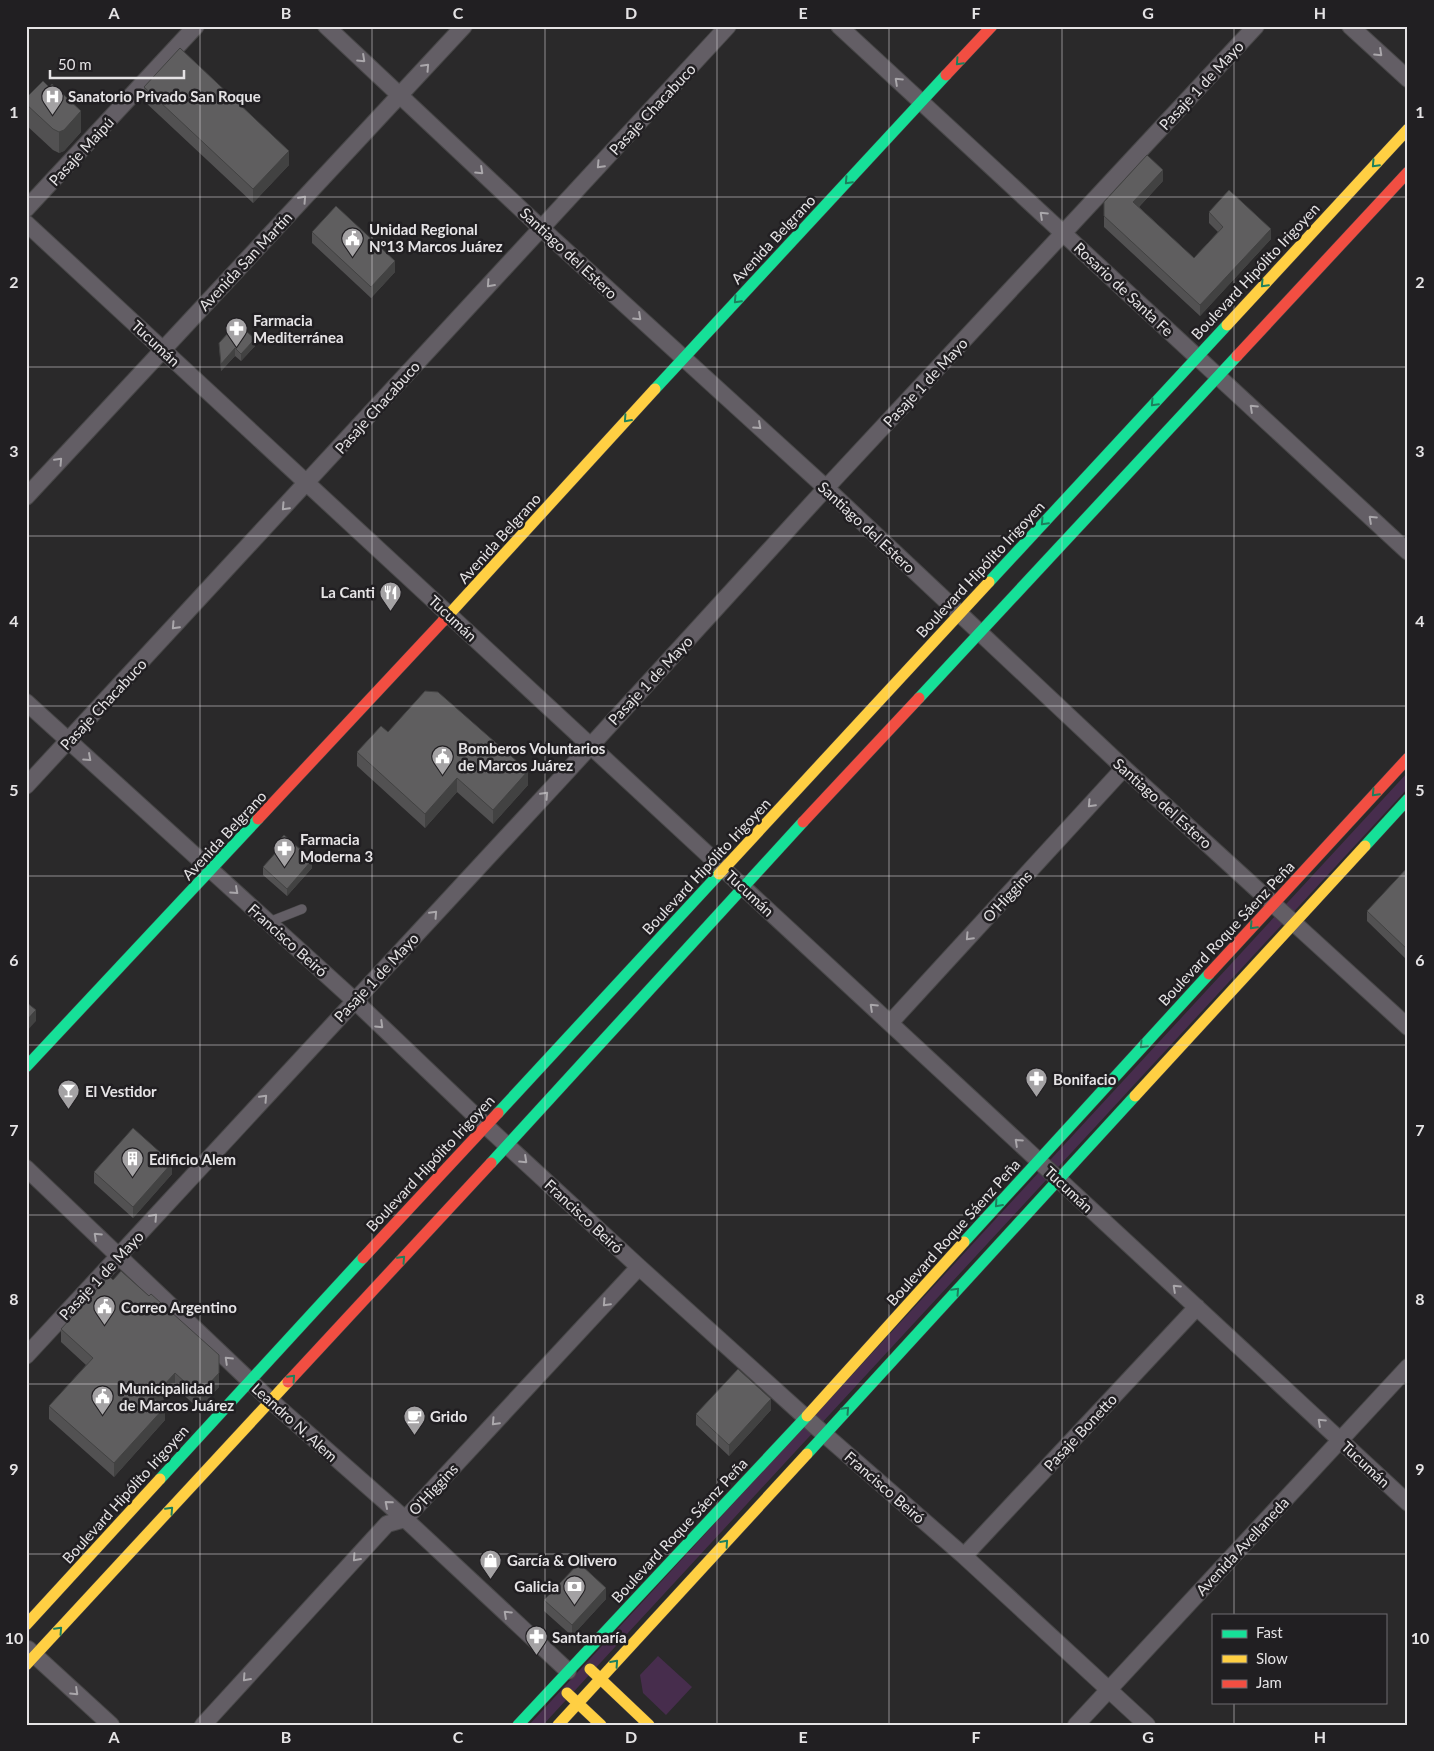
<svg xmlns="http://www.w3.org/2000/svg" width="1434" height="1751" viewBox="0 0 1434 1751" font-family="Lato,sans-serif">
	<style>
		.green { fill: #472d4d }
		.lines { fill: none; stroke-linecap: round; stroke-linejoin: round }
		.lane-casing { stroke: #484748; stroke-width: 10 }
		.street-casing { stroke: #484748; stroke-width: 18 }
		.fast-casing { stroke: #484748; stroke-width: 12 }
		.slow-casing { stroke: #484748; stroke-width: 12 }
		.jam-casing { stroke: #484748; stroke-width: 12 }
		.lane { stroke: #635e65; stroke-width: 9 }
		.street { stroke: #635e65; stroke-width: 16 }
		.fast { stroke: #16e098; stroke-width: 11 }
		.slow { stroke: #ffcf43; stroke-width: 11 }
		.jam { stroke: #f24e42; stroke-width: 11 }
		.wall { fill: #525152 }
		.shaded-wall { fill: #424242 }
		.building { fill: #5f5e5f; stroke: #424242 }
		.oneway { stroke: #aaa7ab }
		.oneway2 { stroke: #1c805d }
		.grid { fill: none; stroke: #e5e3e5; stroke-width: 1; stroke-opacity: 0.55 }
		.labels { text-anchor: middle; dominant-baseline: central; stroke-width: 5; stroke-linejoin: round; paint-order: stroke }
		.street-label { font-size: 15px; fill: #e5e3e5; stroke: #211f22 }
		.poi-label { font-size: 15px; font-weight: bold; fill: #e5e3e5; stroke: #211f22; text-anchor: start }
		.neatline { fill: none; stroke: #e5e3e5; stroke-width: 2 }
		.grid-label { font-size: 16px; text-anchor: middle; font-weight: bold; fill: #e5e3e5 }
	</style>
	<rect width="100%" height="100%" fill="#2a292a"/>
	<!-- green -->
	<path class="green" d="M1408 772V788L543 1725H529Z
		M658 1656 692 1687 666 1715 643 1693 640 1675Z"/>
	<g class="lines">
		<defs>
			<path id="lane" d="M269 922 302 909"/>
			<path id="street" d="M326 26 541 228 826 488 1124 768 1408 1027
				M839 26 1408 552
				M1350 26 1408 79
				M26 209 196 26
				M26 223 1408 1503
				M26 497 464 26
				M26 702 354 1000 486 1126 639 1267 824 1434 964 1556 1147 1725
				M26 786 728 26
				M890 1023 1124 768
				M26 1168 271 1401 405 1519 568 1671
				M26 1356 564 775 826 488 1256 26
				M964 1556 1197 1307
				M28 1649 111 1725
				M203 1725 387 1524 405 1519 639 1267
				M1076 1725 1408 1367"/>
			<path id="fast" d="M655 389 946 75
				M989 582 1227 325
				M919 698 1237 356
				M1365 846 1408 799
				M26 1067 258 819
				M498 1113 719 874
				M491 1163 803 822
				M964 1242 1209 974
				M807 1454 1135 1096
				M160 1479 363 1258
				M518 1725 807 1416"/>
			<path id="slow" d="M1227 325 1408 129
				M443 621 655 389
				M719 874 989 582
				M1135 1096 1365 846
				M807 1416 964 1242
				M26 1625 160 1479
				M26 1665 288 1382
				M590 1669 649 1725
				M567 1693 601 1725
				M558 1725 807 1454"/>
			<path id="jam" d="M946 75 992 26
				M1237 356 1408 172
				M258 819 443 621
				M803 822 919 698
				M1209 974 1408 758
				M363 1258 498 1113
				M288 1382 491 1163"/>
		</defs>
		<!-- lane casing -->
		<use href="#lane" class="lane-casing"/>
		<!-- street casing -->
		<use href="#street" class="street-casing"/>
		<!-- fast casing -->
		<use href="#fast" class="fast-casing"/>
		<!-- slow casing -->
		<use href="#slow" class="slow-casing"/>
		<!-- jam casing -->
		<use href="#jam" class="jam-casing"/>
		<!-- lane -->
		<use href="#lane" class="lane"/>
		<!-- street -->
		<use href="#street" class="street"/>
		<!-- fast -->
		<use href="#fast" class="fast"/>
		<!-- slow -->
		<use href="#slow" class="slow"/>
		<!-- jam -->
		<use href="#jam" class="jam"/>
	</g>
	<!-- wall -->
	<path class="wall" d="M144 87 289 165 253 203 144 101Z
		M26 98 81 132 64 151 59 153 53 150 26 125Z
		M1163 181 1139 207 1194 258 1218 232 1209 223V212L1271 239 1200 316 1104 227V202Z
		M312 232 395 272 371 298 312 243Z
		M219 343 255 346 241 361 235 356 221 371Z
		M388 732 528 785 493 824 457 792 425 828 357 766V752Z
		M274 846 312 868 287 896 263 875V867L275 854Z
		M1408 867V961L1367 921V911Z
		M94 1172 172 1174 133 1218 94 1183Z
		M61 1329 219 1387 199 1409 175 1387 160 1403 165 1420 114 1477 49 1419V1406L86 1365 61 1342Z
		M771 1410 729 1456 696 1425V1414Z
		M606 1599 572 1636 544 1611V1600Z"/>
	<!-- shaded-wall -->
	<path class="shaded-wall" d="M81 111V132L64 151 59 153V132Z
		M289 151V165L253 203V189Z
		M1163 170V181L1133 213V202Z
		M1271 229V239L1200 316V305Z
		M395 261V272L371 298V287Z
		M255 339V346L241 361V354Z
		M235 348V356L221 371V364Z
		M528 771V785L493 824V810Z
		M457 778V792L425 828V814Z
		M312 860V868L287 896V889Z
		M36 1010V1021L26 1032V1021Z
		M172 1163V1174L133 1218V1207Z
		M175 1373V1387L153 1411V1397Z
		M219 1373V1387L199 1409V1395Z
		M771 1399V1410L729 1456V1445Z
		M165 1407V1420L114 1477V1463Z
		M606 1588V1599L572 1636V1625Z"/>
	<!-- building -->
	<path class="building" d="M180 48 289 151 253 189 144 87Z
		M43 81 49 87 52 84 81 111 64 130 59 132 53 129 26 104V98Z
		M1147 155 1163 170 1133 202 1194 258 1223 227 1209 212 1229 190 1271 229 1200 305 1104 216V202Z
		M336 206 395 261 371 287 312 232Z
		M237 323 255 339 241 354 235 348 221 364 219 343Z
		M425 691 438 692 528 771 493 810 457 778 425 814 357 752 381 726 388 732Z
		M284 835 312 860 287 889 263 867 278 850 274 846Z
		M1408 867V950L1367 911Z
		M26 1002 36 1010 26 1021Z
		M133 1128 172 1163 133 1207 94 1172Z
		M121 1271 149 1296 151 1294 219 1355V1373L199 1395 175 1373 153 1397 165 1407 114 1463 49 1406 93 1358 61 1329 109 1276 113 1280Z
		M738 1369 771 1399 729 1445 696 1414Z
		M579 1563 606 1588 572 1625 544 1600Z"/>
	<!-- one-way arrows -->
	<defs><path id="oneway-chevron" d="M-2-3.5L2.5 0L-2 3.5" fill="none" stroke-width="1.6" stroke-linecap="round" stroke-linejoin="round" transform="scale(1.25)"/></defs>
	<g class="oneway">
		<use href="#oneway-chevron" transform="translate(1379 53) rotate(43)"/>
		<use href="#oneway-chevron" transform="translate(362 59) rotate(43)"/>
		<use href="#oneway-chevron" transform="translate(426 67) rotate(-47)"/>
		<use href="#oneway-chevron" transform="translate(898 81) rotate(-137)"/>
		<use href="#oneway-chevron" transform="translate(600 165) rotate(133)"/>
		<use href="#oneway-chevron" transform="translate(480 171) rotate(43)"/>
		<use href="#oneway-chevron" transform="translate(303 199) rotate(-47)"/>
		<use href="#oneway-chevron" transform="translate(1043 215) rotate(-137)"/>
		<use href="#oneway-chevron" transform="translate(490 284) rotate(132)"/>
		<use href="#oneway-chevron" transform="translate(638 317) rotate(43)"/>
		<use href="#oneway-chevron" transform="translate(1253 408) rotate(-137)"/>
		<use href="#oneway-chevron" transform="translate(758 426) rotate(42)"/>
		<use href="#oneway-chevron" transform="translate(59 461) rotate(-47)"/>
		<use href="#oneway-chevron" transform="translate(285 507) rotate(133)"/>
		<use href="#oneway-chevron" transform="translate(1372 519) rotate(-137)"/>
		<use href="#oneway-chevron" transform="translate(175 626) rotate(133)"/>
		<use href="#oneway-chevron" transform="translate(88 758) rotate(42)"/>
		<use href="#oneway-chevron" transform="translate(545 795) rotate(-47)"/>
		<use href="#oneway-chevron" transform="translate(1091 804) rotate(133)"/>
		<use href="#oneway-chevron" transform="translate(235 891) rotate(42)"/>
		<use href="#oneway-chevron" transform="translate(434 914) rotate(-47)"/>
		<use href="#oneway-chevron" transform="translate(969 937) rotate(133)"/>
		<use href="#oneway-chevron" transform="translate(873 1007) rotate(-137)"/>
		<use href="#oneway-chevron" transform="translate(380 1025) rotate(44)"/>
		<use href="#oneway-chevron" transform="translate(264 1098) rotate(-47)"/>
		<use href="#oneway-chevron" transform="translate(1018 1142) rotate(-137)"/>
		<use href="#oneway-chevron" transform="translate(524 1160) rotate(43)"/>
		<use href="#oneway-chevron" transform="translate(154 1217) rotate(-47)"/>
		<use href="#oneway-chevron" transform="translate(97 1236) rotate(-137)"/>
		<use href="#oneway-chevron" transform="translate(1176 1288) rotate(-137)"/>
		<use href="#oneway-chevron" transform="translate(606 1303) rotate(133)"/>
		<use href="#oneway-chevron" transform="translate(228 1360) rotate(-136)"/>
		<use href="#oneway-chevron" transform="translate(495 1422) rotate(133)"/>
		<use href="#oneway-chevron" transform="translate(1321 1422) rotate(-137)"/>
		<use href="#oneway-chevron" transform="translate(388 1504) rotate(-139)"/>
		<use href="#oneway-chevron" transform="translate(356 1558) rotate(132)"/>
		<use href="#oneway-chevron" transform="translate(507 1614) rotate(-137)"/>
		<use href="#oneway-chevron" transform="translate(246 1678) rotate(132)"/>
		<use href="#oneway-chevron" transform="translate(75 1692) rotate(43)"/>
	</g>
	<g class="oneway2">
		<use href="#oneway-chevron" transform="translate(959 62) rotate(133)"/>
		<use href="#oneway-chevron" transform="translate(1375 164) rotate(133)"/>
		<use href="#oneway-chevron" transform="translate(848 181) rotate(133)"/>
		<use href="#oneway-chevron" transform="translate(1264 284) rotate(133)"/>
		<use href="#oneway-chevron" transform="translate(737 300) rotate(133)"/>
		<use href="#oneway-chevron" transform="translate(1154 403) rotate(133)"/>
		<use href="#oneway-chevron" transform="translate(627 419) rotate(132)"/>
		<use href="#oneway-chevron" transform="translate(1044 522) rotate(133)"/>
		<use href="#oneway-chevron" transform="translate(1375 793) rotate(133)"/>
		<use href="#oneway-chevron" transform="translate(1253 926) rotate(133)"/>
		<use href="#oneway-chevron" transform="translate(1143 1045) rotate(133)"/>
		<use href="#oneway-chevron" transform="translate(998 1204) rotate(132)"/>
		<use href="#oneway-chevron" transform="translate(402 1259) rotate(-47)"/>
		<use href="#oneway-chevron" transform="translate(956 1291) rotate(-47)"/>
		<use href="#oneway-chevron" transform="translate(292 1378) rotate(-47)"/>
		<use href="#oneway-chevron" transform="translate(846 1410) rotate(-47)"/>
		<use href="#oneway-chevron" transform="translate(170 1510) rotate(-47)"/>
		<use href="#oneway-chevron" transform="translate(725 1543) rotate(-48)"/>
		<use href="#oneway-chevron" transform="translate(59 1630) rotate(-47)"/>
		<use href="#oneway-chevron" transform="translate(615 1663) rotate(-48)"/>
	</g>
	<!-- grid -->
	<path class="grid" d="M200 26V1725M372 26V1725M545 26V1725M717 26V1725M889 26V1725M1062 26V1725M1234 26V1615M26 197H1408M26 367H1408M26 536H1408M26 706H1408M26 876H1408M26 1045H1408M26 1215H1408M26 1384H1408M26 1554H1408M1234 1702V1725"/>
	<!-- icons -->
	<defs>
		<symbol id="hospital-pin" viewBox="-11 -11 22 30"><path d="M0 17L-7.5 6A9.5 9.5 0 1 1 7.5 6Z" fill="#a4a2a4" stroke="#211f22"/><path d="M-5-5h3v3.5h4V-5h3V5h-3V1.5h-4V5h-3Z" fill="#fff"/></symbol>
		<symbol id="civic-pin" viewBox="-11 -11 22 30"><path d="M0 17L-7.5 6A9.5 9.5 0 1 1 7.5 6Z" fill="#a4a2a4" stroke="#211f22"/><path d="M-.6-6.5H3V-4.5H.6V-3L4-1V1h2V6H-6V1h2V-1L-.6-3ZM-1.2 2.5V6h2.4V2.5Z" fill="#fff"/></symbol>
		<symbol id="pharmacy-pin" viewBox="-11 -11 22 30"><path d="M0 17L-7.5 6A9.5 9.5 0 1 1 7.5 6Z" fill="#a4a2a4" stroke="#211f22"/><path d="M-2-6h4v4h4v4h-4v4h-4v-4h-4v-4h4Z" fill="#fff"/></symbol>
		<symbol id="restaurant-pin" viewBox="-11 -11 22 30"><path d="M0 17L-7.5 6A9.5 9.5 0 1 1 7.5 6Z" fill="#a4a2a4" stroke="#211f22"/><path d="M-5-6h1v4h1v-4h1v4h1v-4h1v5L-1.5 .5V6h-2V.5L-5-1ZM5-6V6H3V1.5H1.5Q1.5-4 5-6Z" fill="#fff"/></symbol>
		<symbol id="bar-pin" viewBox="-11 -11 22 30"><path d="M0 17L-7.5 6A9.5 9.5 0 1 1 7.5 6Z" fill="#a4a2a4" stroke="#211f22"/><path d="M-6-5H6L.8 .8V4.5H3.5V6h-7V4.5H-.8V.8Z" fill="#fff"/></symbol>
		<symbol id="building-pin" viewBox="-11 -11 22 30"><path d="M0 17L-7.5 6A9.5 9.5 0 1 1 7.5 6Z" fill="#a4a2a4" stroke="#211f22"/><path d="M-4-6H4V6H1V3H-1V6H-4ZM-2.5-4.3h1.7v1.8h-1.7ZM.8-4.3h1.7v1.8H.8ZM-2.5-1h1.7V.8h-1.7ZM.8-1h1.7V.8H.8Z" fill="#fff"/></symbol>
		<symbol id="cafe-pin" viewBox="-11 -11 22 30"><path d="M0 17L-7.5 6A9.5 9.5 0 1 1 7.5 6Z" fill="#a4a2a4" stroke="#211f22"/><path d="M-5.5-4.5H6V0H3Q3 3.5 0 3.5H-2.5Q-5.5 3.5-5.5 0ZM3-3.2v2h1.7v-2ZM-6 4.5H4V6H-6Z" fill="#fff"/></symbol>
		<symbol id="shop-pin" viewBox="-11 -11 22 30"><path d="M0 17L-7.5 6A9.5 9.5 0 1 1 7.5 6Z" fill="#a4a2a4" stroke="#211f22"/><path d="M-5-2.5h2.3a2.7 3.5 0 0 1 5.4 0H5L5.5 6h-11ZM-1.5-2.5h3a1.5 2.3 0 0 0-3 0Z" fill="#fff"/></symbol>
		<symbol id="bank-pin" viewBox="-11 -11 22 30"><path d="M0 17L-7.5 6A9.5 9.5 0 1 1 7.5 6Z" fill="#a4a2a4" stroke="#211f22"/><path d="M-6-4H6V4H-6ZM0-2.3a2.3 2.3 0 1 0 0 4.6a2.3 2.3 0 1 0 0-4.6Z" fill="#fff"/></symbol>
	</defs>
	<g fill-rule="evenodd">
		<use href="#hospital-pin" x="40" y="84" width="25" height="34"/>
		<use href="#civic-pin" x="340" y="226" width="25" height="34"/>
		<use href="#pharmacy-pin" x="224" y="316" width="25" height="34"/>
		<use href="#restaurant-pin" x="378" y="580" width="25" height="34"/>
		<use href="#civic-pin" x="430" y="744" width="25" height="34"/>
		<use href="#pharmacy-pin" x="272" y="836" width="25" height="34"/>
		<use href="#pharmacy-pin" x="1024" y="1066" width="25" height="34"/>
		<use href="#bar-pin" x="56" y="1078" width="25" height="34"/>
		<use href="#building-pin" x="120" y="1146" width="25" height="34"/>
		<use href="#civic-pin" x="92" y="1294" width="25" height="34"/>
		<use href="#civic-pin" x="90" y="1384" width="25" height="34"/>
		<use href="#cafe-pin" x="402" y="1404" width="25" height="34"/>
		<use href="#shop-pin" x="478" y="1548" width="25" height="34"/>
		<use href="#bank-pin" x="562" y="1574" width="25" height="34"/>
		<use href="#pharmacy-pin" x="524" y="1624" width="25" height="34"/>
	</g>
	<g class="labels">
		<!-- street labels -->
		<g class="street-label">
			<text transform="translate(1201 85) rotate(-47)">Pasaje 1 de Mayo</text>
			<text transform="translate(652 109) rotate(-47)">Pasaje Chacabuco</text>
			<text transform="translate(81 151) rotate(-47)">Pasaje Maipú</text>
			<text transform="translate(773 239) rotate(-47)">Avenida Belgrano</text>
			<text transform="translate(569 253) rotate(43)">Santiago del Estero</text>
			<text transform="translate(245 261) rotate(-47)">Avenida San Martín</text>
			<text transform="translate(1255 271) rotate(-47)">Boulevard Hipólito Irigoyen</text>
			<text transform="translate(1124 289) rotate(43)">Rosario de Santa Fe</text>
			<text transform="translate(156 343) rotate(43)">Tucumán</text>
			<text transform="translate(925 382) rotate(-47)">Pasaje 1 de Mayo</text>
			<text transform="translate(377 407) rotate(-48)">Pasaje Chacabuco</text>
			<text transform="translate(867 527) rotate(43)">Santiago del Estero</text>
			<text transform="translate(499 538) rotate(-48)">Avenida Belgrano</text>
			<text transform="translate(980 569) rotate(-47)">Boulevard Hipólito Irigoyen</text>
			<text transform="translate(453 618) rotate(43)">Tucumán</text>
			<text transform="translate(650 680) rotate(-47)">Pasaje 1 de Mayo</text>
			<text transform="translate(103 704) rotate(-47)">Pasaje Chacabuco</text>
			<text transform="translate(1163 803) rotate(42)">Santiago del Estero</text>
			<text transform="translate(224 835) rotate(-47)">Avenida Belgrano</text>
			<text transform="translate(706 866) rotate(-47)">Boulevard Hipólito Irigoyen</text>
			<text transform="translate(750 893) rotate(43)">Tucumán</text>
			<text transform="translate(1007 896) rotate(-47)">O'Higgins</text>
			<text transform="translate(1226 933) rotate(-47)">Boulevard Roque Sáenz Peña</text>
			<text transform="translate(288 940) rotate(42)">Francisco Beiró</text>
			<text transform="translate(376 977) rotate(-47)">Pasaje 1 de Mayo</text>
			<text transform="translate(430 1163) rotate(-47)">Boulevard Hipólito Irigoyen</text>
			<text transform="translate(1069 1189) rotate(43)">Tucumán</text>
			<text transform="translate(584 1216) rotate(43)">Francisco Beiró</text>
			<text transform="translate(953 1232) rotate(-48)">Boulevard Roque Sáenz Peña</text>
			<text transform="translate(101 1275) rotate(-47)">Pasaje 1 de Mayo</text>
			<text transform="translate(295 1422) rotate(42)">Leandro N. Alem</text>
			<text transform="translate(1080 1432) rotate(-47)">Pasaje Bonetto</text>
			<text transform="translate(1366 1464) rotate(43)">Tucumán</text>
			<text transform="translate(885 1487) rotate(41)">Francisco Beiró</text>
			<text transform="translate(433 1489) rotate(-47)">O'Higgins</text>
			<text transform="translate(125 1494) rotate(-48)">Boulevard Hipólito Irigoyen</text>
			<text transform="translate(679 1530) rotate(-47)">Boulevard Roque Sáenz Peña</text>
			<text transform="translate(1242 1546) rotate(-47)">Avenida Avellaneda</text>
		</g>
		<!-- poi labels -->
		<g class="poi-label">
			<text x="68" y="96">Sanatorio Privado San Roque</text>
			<text x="369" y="229">Unidad Regional<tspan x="369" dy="17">Nº13 Marcos Juárez</tspan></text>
			<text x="253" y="320">Farmacia<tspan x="253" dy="17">Mediterránea</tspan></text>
			<text x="375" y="592" text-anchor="end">La Canti</text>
			<text x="458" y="748">Bomberos Voluntarios<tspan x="458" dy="17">de Marcos Juárez</tspan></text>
			<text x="300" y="839">Farmacia<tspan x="300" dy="17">Moderna 3</tspan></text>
			<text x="1053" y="1079">Bonifacio</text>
			<text x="85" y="1091">El Vestidor</text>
			<text x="149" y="1159">Edificio Alem</text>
			<text x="121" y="1307">Correo Argentino</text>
			<text x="119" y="1388">Municipalidad<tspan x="119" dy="17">de Marcos Juárez</tspan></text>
			<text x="430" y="1416">Grido</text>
			<text x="507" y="1560">García &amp; Olivero</text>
			<text x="559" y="1586" text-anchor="end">Galicia</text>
			<text x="552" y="1637">Santamaría</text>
		</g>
	</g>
	<!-- border -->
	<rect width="1434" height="1751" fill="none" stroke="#211f22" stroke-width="55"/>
	<!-- legend -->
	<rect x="1212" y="1614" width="175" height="90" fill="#211f22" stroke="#6f6d70"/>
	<rect x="1222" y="1630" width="25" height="8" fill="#16e098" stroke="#6f6d70"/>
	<text x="1256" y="1638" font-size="15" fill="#e5e3e5">Fast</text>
	<rect x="1222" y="1655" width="25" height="8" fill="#ffcf43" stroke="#6f6d70"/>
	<text x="1256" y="1664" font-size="15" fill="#e5e3e5">Slow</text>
	<rect x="1222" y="1680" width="25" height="8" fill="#f24e42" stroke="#6f6d70"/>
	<text x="1256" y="1688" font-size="15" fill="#e5e3e5">Jam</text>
	<!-- scale -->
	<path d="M50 70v8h134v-8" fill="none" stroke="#e5e3e5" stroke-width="2.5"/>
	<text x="58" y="70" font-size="15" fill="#e5e3e5" stroke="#211f22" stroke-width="4" paint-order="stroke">50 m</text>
	<rect x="28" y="28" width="1378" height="1696" class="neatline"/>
	<g class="grid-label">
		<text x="114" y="19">A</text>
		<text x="286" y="19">B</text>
		<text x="458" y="19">C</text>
		<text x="631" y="19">D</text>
		<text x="803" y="19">E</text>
		<text x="976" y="19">F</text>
		<text x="1148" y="19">G</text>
		<text x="1320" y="19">H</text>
		<text x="14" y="118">1</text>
		<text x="1420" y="118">1</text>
		<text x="14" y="288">2</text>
		<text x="1420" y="288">2</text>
		<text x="14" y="457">3</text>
		<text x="1420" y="457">3</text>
		<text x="14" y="627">4</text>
		<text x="1420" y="627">4</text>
		<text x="14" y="796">5</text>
		<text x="1420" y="796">5</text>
		<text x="14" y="966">6</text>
		<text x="1420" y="966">6</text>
		<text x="14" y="1136">7</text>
		<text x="1420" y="1136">7</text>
		<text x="14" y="1305">8</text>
		<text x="1420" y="1305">8</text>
		<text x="14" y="1475">9</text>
		<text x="1420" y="1475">9</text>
		<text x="14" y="1644">10</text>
		<text x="1420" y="1644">10</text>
		<text x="114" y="1743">A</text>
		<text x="286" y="1743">B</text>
		<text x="458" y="1743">C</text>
		<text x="631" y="1743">D</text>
		<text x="803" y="1743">E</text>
		<text x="976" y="1743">F</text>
		<text x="1148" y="1743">G</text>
		<text x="1320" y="1743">H</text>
	</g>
</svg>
